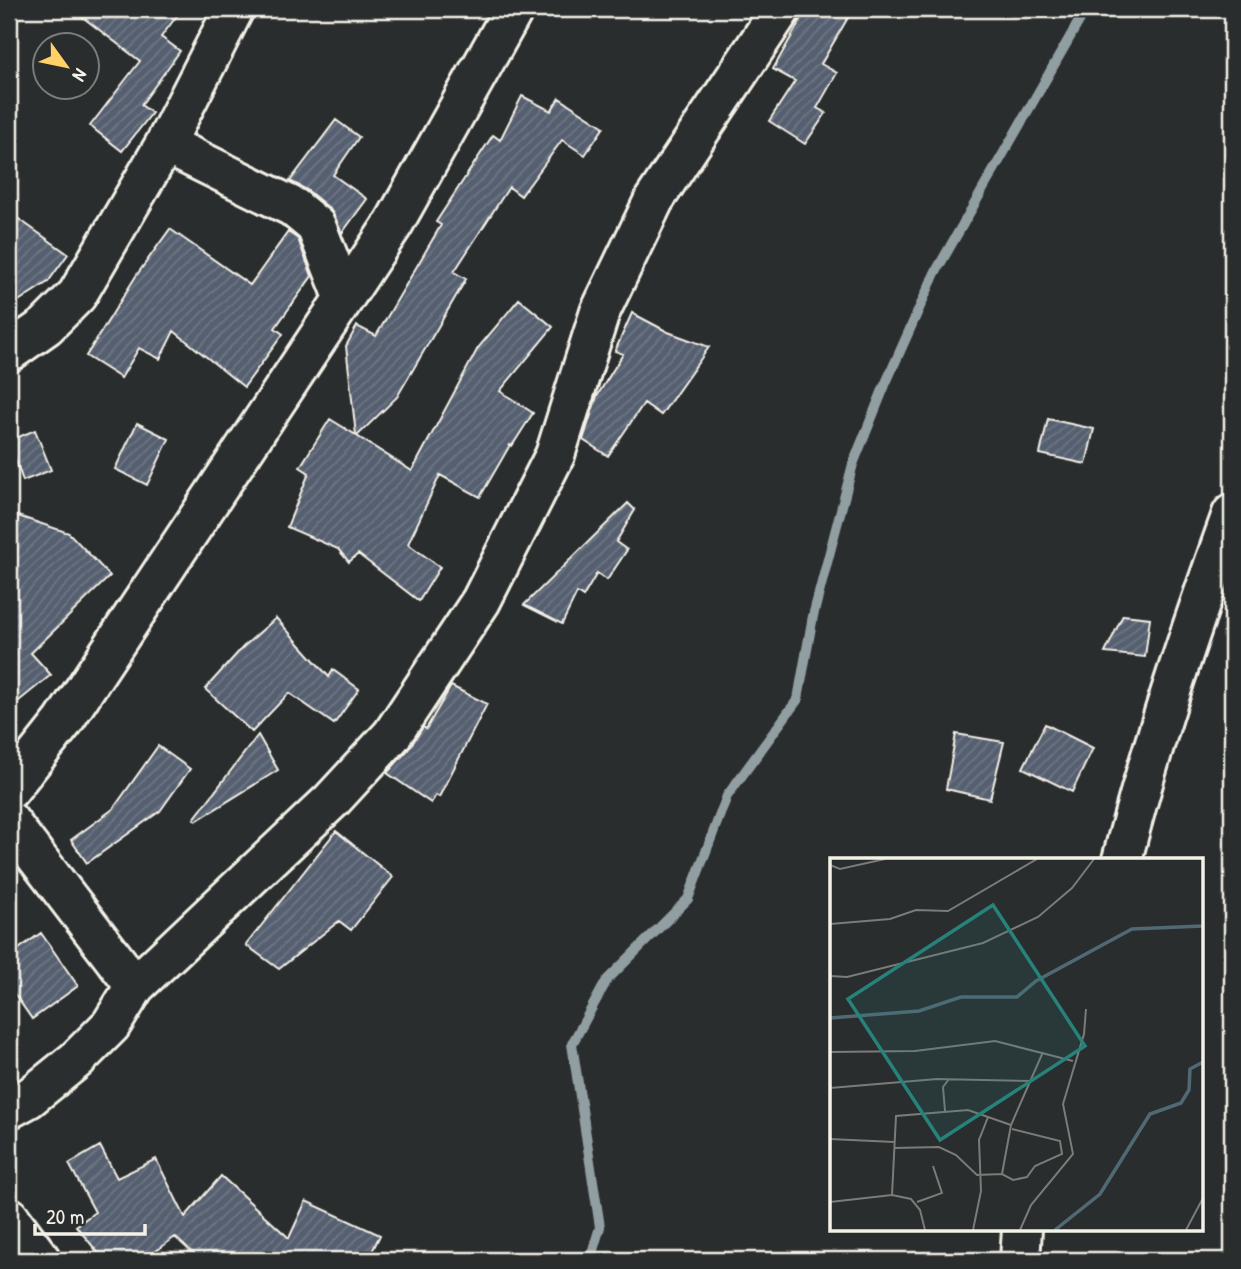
<svg xmlns="http://www.w3.org/2000/svg" width="1241" height="1269" viewBox="0 0 1241 1269" font-family="'Patrick Hand',sans-serif">
	<style>
		.lines { fill: none; stroke-linecap: round; stroke-linejoin: round }
		.stream { stroke: #929fa2; stroke-width: 10 }
		.building { fill: url(#building-hatch); stroke: #f4f1e8; stroke-width: 2 }
		.street-casing { stroke: #f4f1e8; stroke-width: 44 }
		.street { stroke: #2a2d2e; stroke-width: 38 }
		.inset-river { fill: none; stroke: #506974; stroke-width: 3.5 }
		.inset-road { fill: none; stroke: #7b7b78; stroke-width: 2 }
		.view { fill: #26827a; fill-opacity: 0.15; stroke: #26827a; stroke-width: 3.5 }
		.inset-edge { fill: none; stroke: #f4f1e8; stroke-width: 3.5 }
	</style>
	<defs>
		<pattern id="building-hatch" width="6" height="6" patternUnits="userSpaceOnUse" patternTransform="scale(1.75)"><rect width="6" height="6" fill="#555f6f"/><path d="M-1 1l2-2M0 6l6-6M5 7l2-2" fill="none" stroke="#6e7684"/></pattern>
	</defs>
	<rect width="100%" height="100%" fill="#2a2d2e"/>
	<filter id="ink" filterUnits="userSpaceOnUse"><feTurbulence type="fractalNoise" baseFrequency=".0143" numOctaves="2"/><feDisplacementMap in="SourceGraphic" scale="14" xChannelSelector="R" yChannelSelector="G"/><feConvolveMatrix kernelMatrix="1 2 1 2 8 2 1 2 1" color-interpolation-filters="sRGB"/></filter>
	<g filter="url(#ink)">
		<g class="lines">
			<!-- stream -->
			<path class="stream" d="M590 1260 600 1227 572 1044 607 980 688 899 727 796 798 699 813 616 853 464 885 385 935 273 1086 9"/>
		</g>
		<!-- building -->
		<path class="building" d="M72 9H182L161 37 180 51 141 105 152 113 122 151 90 126 140 61Z
			M807 9H853L821 64 837 73 817 108 826 113 805 144 769 121 795 81 773 69Z
			M522 96 551 111 559 98 604 127 585 155 562 140 521 196 509 187 454 272 466 279 397 397 357 436 412 471 478 348 519 299 553 327 500 391 533 413 512 446 510 445 480 497 440 475 408 544 440 567 419 601 358 554 349 562 338 549 287 527 309 473 300 467 330 419 356 435 346 346 357 326 376 336 441 225 436 222 493 135 500 140Z
			M336 120 359 137 333 175 367 199 342 233 330 209 307 190 290 181Z
			M9 212 68 254 48 282 9 307Z
			M170 229 250 285 288 232 298 239 312 276 275 328 283 334 244 387 174 331 160 359 139 348 121 378 86 356 136 276Z
			M632 313 668 332 709 347 661 415 644 403 608 456 583 440 597 396 623 354 615 351Z
			M1048 419 1094 429 1086 464 1040 454Z
			M137 423 169 439 147 485 115 469Z
			M35 430 51 470 23 481 9 441Z
			M628 503 635 510 616 542 627 550 607 580 597 573 583 597 577 593 562 624 524 605Z
			M9 513 69 533 110 576 31 653 51 675 9 709Z
			M1123 615 1150 618 1145 657 1105 653Z
			M276 618 329 677 333 670 359 689 334 724 289 693 252 732 205 689 243 647Z
			M451 686 487 704 439 797 436 795 431 803 387 773 408 750 423 727 426 729Z
			M1045 724 1093 748 1072 792 1023 768Z
			M956 734 1004 742 990 799 946 789Z
			M258 735 278 770 196 821 194 819Z
			M158 746 190 769 160 811 87 863 71 840 113 809Z
			M336 831 393 877 351 930 339 921 279 969 246 945Z
			M41 933 78 986 32 1019 9 986V956Z
			M100 1146 117 1178 156 1159 185 1217 221 1176 289 1238 306 1201 380 1235 368 1260H200L175 1237 144 1260H104L76 1226 95 1212 69 1164Z"/>
		<g class="lines">
			<defs>
				<path id="street" d="M165 144 293 207 316 226 344 297
					M9 352 46 326 77 295 165 144 234 9
					M9 790 63 722 394 223 514 9
					M9 821 135 986
					M1122 860C1152 742 1191 628 1232 514
					M9 1109 29 1098 76 1060 111 1025 135 986 332 800 392 735 481 601 555 455 600 312 654 200 781 9
					M9 1217 41 1260
					M1020 1260 1022 1229"/>
			</defs>
			<!-- street casing -->
			<use href="#street" class="street-casing"/>
			<!-- street -->
			<use href="#street" class="street"/>
		</g>
	</g>
	<!-- overview -->
	<g transform="translate(830 858)">
		<rect width="373" height="373" fill="#2a2d2e"/>
		<path class="inset-river" d="M0 160 89 153 131 139H187L206 123 302 71 373 68M225 372 270 336 320 256 351 245 359 232 360 211 373 204"/>
		<path class="inset-road" d="M0 7 10 11 55 1M0 66 60 61 86 52 118 53 207 1M0 118 17 119 153 85 208 59 242 30 264 1M0 194 85 193 165 183 243 203M0 230 107 221 202 223M115 253 113 229 119 221M0 281 64 284M64 290 109 289 126 297 147 317 172 316 183 322 197 319 205 308 232 296 230 283 182 271M172 316 181 267 213 194M62 337 66 258 138 252 181 267M0 344 62 337 81 341 90 352 95 372M87 344 112 335 103 308M143 372 151 333 149 282 158 259M190 372 201 347 243 296 233 246 254 176 256 151M356 372 373 340"/>
		<path class="view" d="M163 47 255 188 110 282 18 141Z"/>
		<rect width="373" height="373" class="inset-edge"/>
	</g>
	<!-- margin -->
	<rect width="1241" height="1269" fill="none" stroke="#2a2d2e" stroke-width="35"/>
	<rect x="18" y="18" width="1206" height="1234" fill="none" stroke="#f4f1e8" stroke-width="2.5" filter="url(#ink)"/>
	<!-- north arrow -->
	<g transform="translate(66 66) rotate(123)"><circle r="33" fill="#2a2d2e" stroke="#7b7b78" stroke-width="2"/>
	<path d="M0-5L12 26L0 18L-12 26Z" fill="#ffd166"/>
	<text y="-10" font-size="19" font-weight="bold" text-anchor="middle" fill="#f4f1e8">N</text>
	</g>
	<!-- scale -->
	<path d="M35 1224v10h110v-10" fill="none" stroke="#f4f1e8" stroke-width="3.5"/>
	<text x="46" y="1224" font-size="21" fill="#f4f1e8" stroke="#2a2d2e" stroke-width="5" paint-order="stroke">20 m</text>
</svg>
